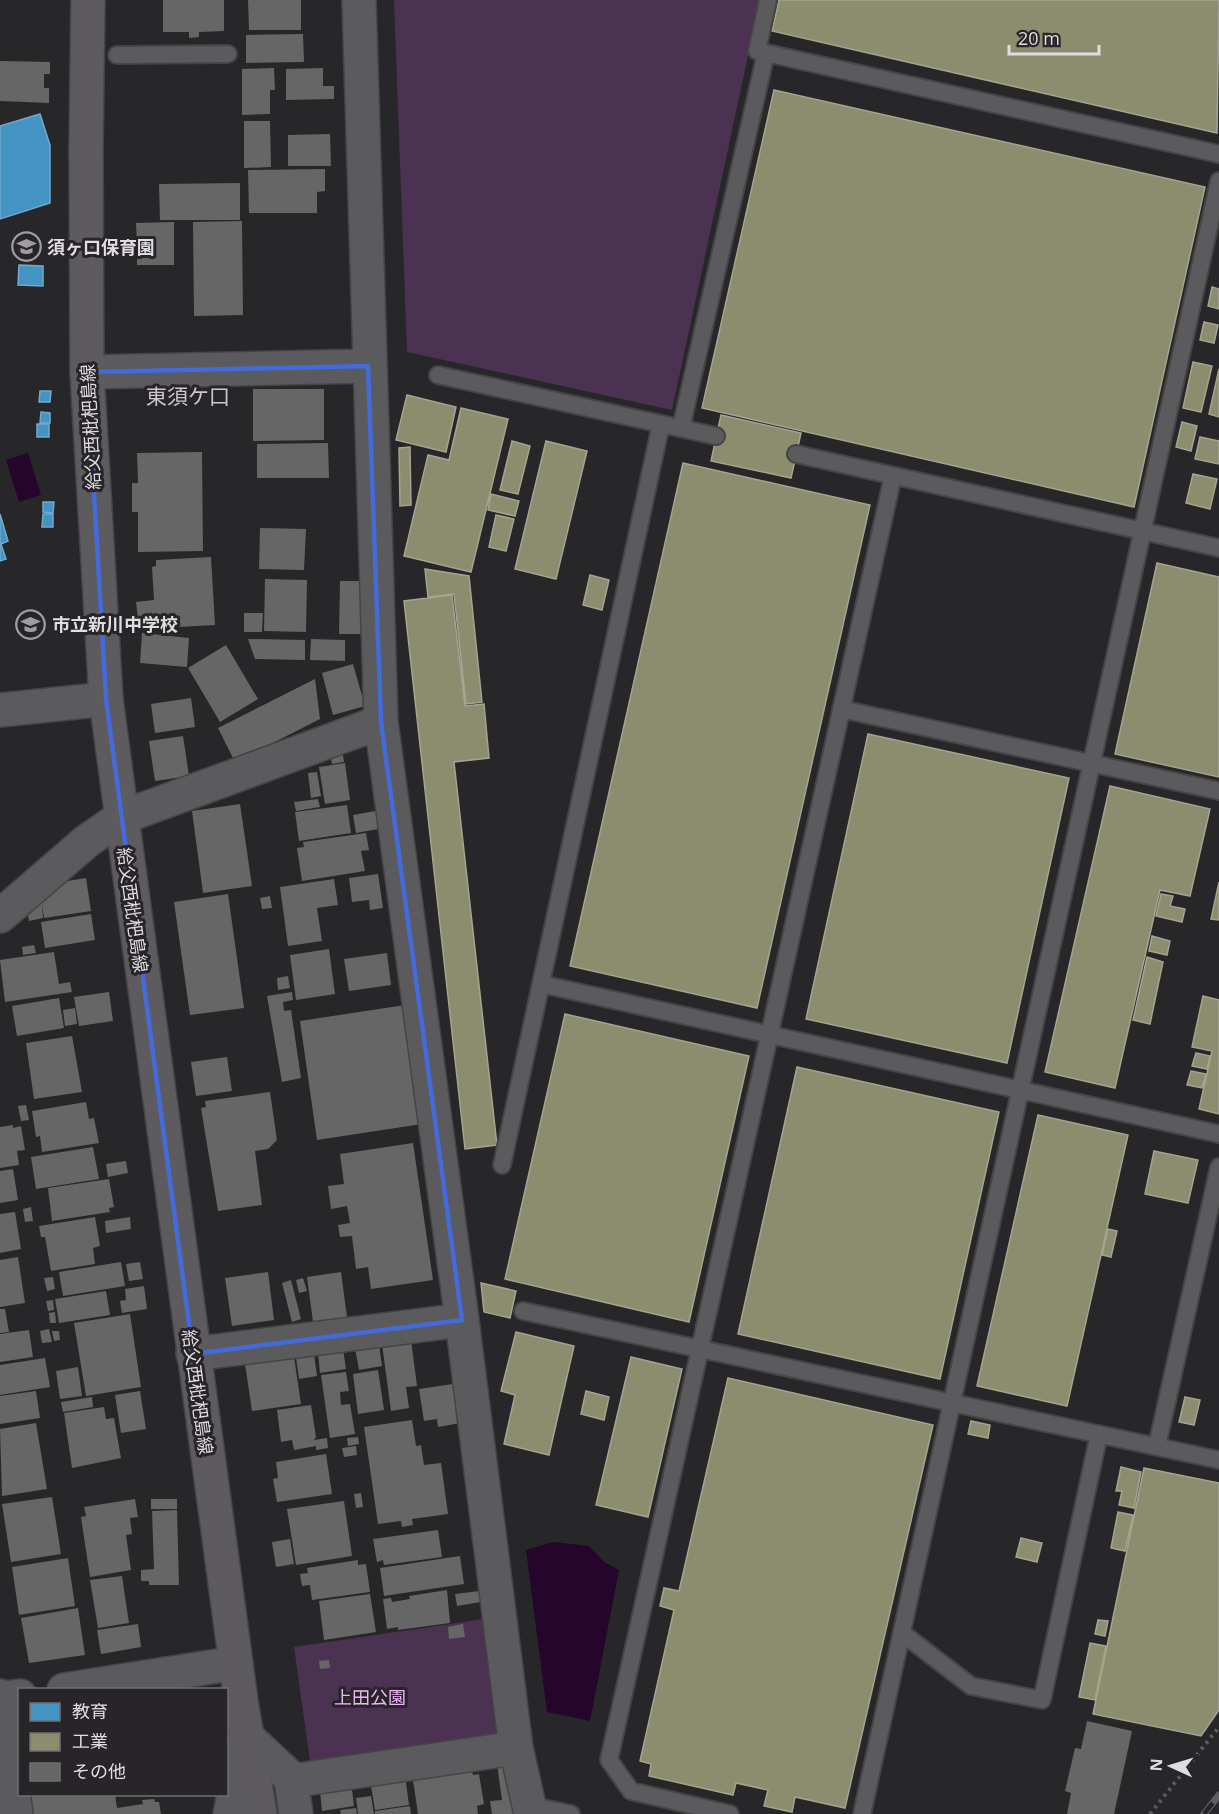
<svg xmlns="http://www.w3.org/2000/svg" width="1219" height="1814" viewBox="0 0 1219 1814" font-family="'Open Sans','Noto Sans JP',sans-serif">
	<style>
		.green { fill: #4c3252 }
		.water { fill: #26052d }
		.schools { fill: #4393c3; stroke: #72a9cc; stroke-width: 1.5 }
		.industry { fill: #8c8c6e; stroke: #a5a490; stroke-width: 1.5 }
		.building { fill: #676667 }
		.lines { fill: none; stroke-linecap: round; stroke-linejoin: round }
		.service-casing { stroke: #454446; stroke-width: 20 }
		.minor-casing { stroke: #454446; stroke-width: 36 }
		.tertiary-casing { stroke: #454446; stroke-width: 36 }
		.secondary-casing { stroke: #454446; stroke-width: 36 }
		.path { stroke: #5b5a5c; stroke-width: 4; stroke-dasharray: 3 4.5; stroke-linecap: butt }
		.service { stroke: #5b5a5c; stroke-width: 16 }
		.minor { stroke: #5b5a5c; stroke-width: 33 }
		.tertiary { stroke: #5b5a5c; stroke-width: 33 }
		.secondary { stroke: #5d5b5e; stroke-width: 33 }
		.rail-casing { stroke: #5f5e60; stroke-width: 7 }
		.rail { stroke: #282529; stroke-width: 4.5; stroke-dasharray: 14; stroke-linecap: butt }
		.marked { fill: none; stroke: #446bda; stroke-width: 4.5; stroke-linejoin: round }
		.labels { text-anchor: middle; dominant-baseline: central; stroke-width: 6; stroke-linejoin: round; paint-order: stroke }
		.poi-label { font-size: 18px; font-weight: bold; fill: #dfdde0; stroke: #282529; text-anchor: start }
		.street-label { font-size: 18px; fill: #dfdde0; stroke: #282529 }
		.park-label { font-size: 18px; fill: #efb5fb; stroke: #282529 }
		.quarter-label { font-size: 21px; fill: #cac6ca; stroke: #282529 }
	</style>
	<rect width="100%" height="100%" fill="#272628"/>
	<!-- green -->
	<path class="green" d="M394 0H760L672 410 407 352Z
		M484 1619 499 1729 494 1740 311 1768 294 1647Z"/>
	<!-- water -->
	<path class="water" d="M28 453 41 495 19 502 6 460Z
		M553 1542 589 1546 604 1562 619 1570 590 1721 547 1712 526 1550Z"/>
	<!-- schools -->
	<path class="schools" d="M40 114 50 145V203L0 219V126Z
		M19 265 43 266V286L18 285Z
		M40 391H51L50 402H39Z
		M41 412 50 413V423H40Z
		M37 424H49V437H37Z
		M43 502H54L53 513 43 512Z
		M0 514 8 541 1 544 6 559 0 561Z
		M43 514H53V527H42Z"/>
	<!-- industry -->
	<path class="industry" d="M779 0H1219L1217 133 772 31Z
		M774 90 1205 187 1134 507 702 408Z
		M1212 287 1219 289V309L1208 306Z
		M1204 322 1218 325 1214 343 1200 340Z
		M1193 362 1212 366 1201 412 1183 408Z
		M1219 369V417L1209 414Z
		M407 395 456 407 446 452 396 440Z
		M461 408 508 419 471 572 404 556 428 455 449 460Z
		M721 415 801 433 791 478 711 461Z
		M1182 422 1197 426 1191 451 1176 447Z
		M1200 437 1219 441V464L1195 459Z
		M512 441 530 446 518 494 500 490Z
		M546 441 587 451 556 579 515 569Z
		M410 447 411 505 400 506 399 448Z
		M683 463 870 505 757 1008 570 966Z
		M1193 474 1217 479 1210 509 1186 503Z
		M491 494 519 501 515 516 488 510Z
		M496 515 514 519 506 551 489 547Z
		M1157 563 1219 577V777L1115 754Z
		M425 569 469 576 482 702 466 704 454 594 428 597Z
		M590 575 609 580 602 610 583 605Z
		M452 595 465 706 484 704 489 758 454 762 497 1145 465 1149 404 601Z
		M868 734 1069 778 1007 1063 806 1019Z
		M1110 786 1210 809 1190 896 1160 890 1115 1088 1045 1072Z
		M1219 882V920L1211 919Z
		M1161 894 1173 896 1170 906 1185 909 1182 922 1156 916Z
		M1152 936 1170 941 1167 955 1149 951Z
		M1147 957 1163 962 1150 1024 1133 1020Z
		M1203 996 1219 1000V1114L1199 1109 1212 1051 1192 1047Z
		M565 1014 749 1056 689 1322 505 1279Z
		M1196 1053 1210 1056 1207 1069 1192 1066Z
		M797 1067 999 1112 940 1379 738 1334Z
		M1191 1071 1206 1074 1202 1088 1187 1085Z
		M1038 1115 1128 1135 1067 1406 977 1386Z
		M1154 1151 1198 1160 1188 1203 1145 1194Z
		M1108 1229 1117 1231 1111 1257 1102 1255Z
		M481 1283 516 1291 510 1318 484 1312Z
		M516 1332 574 1346 549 1455 504 1444 515 1395 501 1391Z
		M631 1357 682 1369 648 1517 596 1505Z
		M728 1378 933 1425 845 1808 795 1797 792 1812 764 1806 768 1790 736 1783 733 1795 649 1776 651 1764 640 1761 674 1610 660 1606 664 1588 679 1591Z
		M586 1391 609 1397 604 1420 581 1414Z
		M1185 1397 1200 1400 1194 1425 1179 1422Z
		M971 1421 990 1425 988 1438 968 1434Z
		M1121 1467 1141 1472 1134 1508 1119 1505 1122 1491H1116Z
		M1144 1468 1219 1483V1710L1201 1736 1093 1714Z
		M1118 1512 1133 1515 1125 1551 1111 1548Z
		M1021 1538 1042 1543 1037 1562 1016 1557Z
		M1098 1620 1108 1621 1105 1636 1095 1634Z
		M1090 1643 1106 1646 1095 1700 1079 1697Z"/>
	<!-- building -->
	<path class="building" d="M163 0H224V31L199 32V37L189 38V32H163Z
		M248 0H301V30H249Z
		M303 34 304 62 246 63V35Z
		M0 61 50 62V74H44V88H49V103L0 101Z
		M274 68 275 90H270V114L242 115V69Z
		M323 68V86H334V99L286 100V69Z
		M244 121H270L271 167 244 168Z
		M330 134 331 166H288V135Z
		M325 169V191L317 192V213H249L248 170Z
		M240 183V220H160L159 184Z
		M242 221 243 315 194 316 193 222Z
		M174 222V265H137V258H133V245L137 244 136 223Z
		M253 389H324V440L253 441Z
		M328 443 329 478H257V444Z
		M202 452 203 551 138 552V512H132V483H138L137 453Z
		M260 528 306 529 304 570 259 569Z
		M211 557 215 625 160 628V624H155V617L138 618 136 602 154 600 152 567 156 566V560Z
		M265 579 307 580 306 632 264 631Z
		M340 581H364L362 634H339Z
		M244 613H263L262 632H244Z
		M142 633 189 638 187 667 140 663Z
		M248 639 305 640V660L255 659Z
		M311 639 345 640V661L310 660Z
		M226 645 258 699 220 722 188 668Z
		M353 664 365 706 333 715 322 673Z
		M315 679 320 719 235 762 218 728Z
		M191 698 195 727 155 733 151 704Z
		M183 736 189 776 155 781 149 741Z
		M343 755 344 762 332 764 331 757Z
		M345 763 350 800 325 804 319 767Z
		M317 772 321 796 311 798 308 773Z
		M318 799 320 807 296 811 294 802Z
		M240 804 252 886 203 893 192 811Z
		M347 805 351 833 299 841 295 812Z
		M381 810 384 828 356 833 353 815Z
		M366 833 369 850 361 851 365 871 302 881 297 848 304 847 303 842Z
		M378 874 383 908 370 910 369 900 352 902 349 878Z
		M86 878 91 911 44 918 42 904 43 918 29 921 27 910 55 883Z
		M334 879 338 905 317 908 322 941 288 946 280 887Z
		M228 894 244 1008 190 1015 174 902Z
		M270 896 272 908 262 909 260 898Z
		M91 914 95 940 45 948 41 922Z
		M34 945 36 953 23 955 22 947Z
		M329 949 335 994 296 1000 290 955Z
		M54 952 59 984 70 982 72 992 5 1002 0 960Z
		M387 953 391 985 349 991 344 959Z
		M288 976 290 988 278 990 277 978Z
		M109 992 113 1021 79 1026 74 997Z
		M292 992 293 1000 283 1002 284 1011 291 1010 301 1078 282 1082 267 996Z
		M59 998 64 1028 17 1036 12 1006Z
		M405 1005 422 1124 317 1140 300 1021Z
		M75 1008 77 1024 65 1026 63 1010Z
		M72 1036 82 1092 34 1099 26 1043Z
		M227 1057 232 1091 196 1096 191 1062Z
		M270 1092 277 1140 268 1149 255 1151 262 1205 218 1211 201 1108 206 1107 205 1101Z
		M86 1102 89 1119 94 1118 99 1143 42 1152 40 1136 36 1137 32 1111Z
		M26 1105 29 1120 21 1121 18 1106Z
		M13 1125V1128L21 1126 25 1150 17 1151 19 1165 0 1168V1127Z
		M413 1143 433 1280 371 1289 368 1267 356 1269 352 1236 340 1237 338 1225 350 1223 347 1206 331 1209 328 1186 344 1184 340 1154Z
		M93 1147 99 1179 36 1189 31 1157Z
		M126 1161 128 1173 108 1177 106 1164Z
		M13 1169 18 1200 0 1203V1171Z
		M109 1179 114 1207 109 1208 110 1212 52 1221 48 1188Z
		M31 1207 33 1221 25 1222 23 1209Z
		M15 1212 21 1249 0 1253V1214Z
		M95 1217 100 1246 93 1248 95 1264 51 1271 45 1237H41L39 1226Z
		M130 1217 131 1229 106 1233 105 1221Z
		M18 1257 25 1303 0 1307V1260Z
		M121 1262 125 1286 63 1296 59 1272Z
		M140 1262 143 1279 129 1281 126 1264Z
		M268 1272 274 1320 232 1326 225 1278Z
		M341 1272 347 1317 313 1322 307 1277Z
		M53 1277 55 1289 47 1291 44 1278Z
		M303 1278 307 1291 299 1293 296 1280Z
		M291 1280 301 1319 292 1322 282 1283Z
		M144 1286 147 1309 122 1313 120 1301 126 1300 125 1289Z
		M106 1291 110 1315 59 1323 55 1299Z
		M53 1300 54 1310 48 1311 46 1301Z
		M0 1309H5L9 1332 0 1333Z
		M55 1312 56 1323H50L49 1313Z
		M130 1314 141 1387 86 1396 74 1323Z
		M49 1329 52 1342 42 1343 40 1331Z
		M29 1330 33 1357 0 1362V1334Z
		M52 1331H59L60 1340 54 1341Z
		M411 1340 417 1386 406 1387 409 1408 391 1411 382 1344Z
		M379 1345 382 1366 359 1370 355 1348Z
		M343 1349 346 1369 320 1373 318 1353Z
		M314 1354 317 1376 299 1379 296 1357Z
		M294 1357 301 1404 252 1411 245 1364Z
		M45 1358 50 1387 0 1395V1365Z
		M78 1367 82 1396 60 1399 56 1371Z
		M378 1370 384 1410 358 1414 353 1374Z
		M346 1372 349 1391 340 1392 341 1405 350 1404 355 1434 330 1438 321 1375Z
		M453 1384 460 1423 438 1427 437 1419 424 1421 419 1389Z
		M36 1391 40 1418 0 1424V1396Z
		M140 1391 146 1429 121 1433 115 1395Z
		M92 1397 93 1407 63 1412 61 1402Z
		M311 1405 316 1437 314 1440 327 1438 328 1448 316 1450V1446L294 1450 292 1440 281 1442 277 1410Z
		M104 1407 106 1419 114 1418 121 1458 72 1468 64 1413Z
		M412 1420 416 1446 421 1445 424 1465 441 1463 448 1514 412 1519 413 1525 402 1527 401 1521 378 1524 364 1427Z
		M36 1423 47 1489 2 1496 0 1429Z
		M358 1437 359 1444 348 1446 347 1438Z
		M356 1446 357 1455 344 1457 342 1448Z
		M326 1454 332 1494 277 1502 273 1479 278 1478 276 1462Z
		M361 1493 363 1507 356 1508 354 1494Z
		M52 1497 61 1554 11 1562 2 1504Z
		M135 1499 138 1517 130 1518 132 1534 126 1535 131 1570 90 1577 81 1517 86 1516 84 1507Z
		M151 1499H177V1509H151Z
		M344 1501 352 1556 296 1565 287 1509Z
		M177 1510 179 1585H149V1581H141V1570L154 1569 152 1511Z
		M438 1530 442 1557 384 1565 383 1560 377 1562 373 1539Z
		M290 1539 294 1564 276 1567 272 1542Z
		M460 1556 464 1584 384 1596 380 1568Z
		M68 1558 75 1606 19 1615 12 1567Z
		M358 1560V1565L366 1564 370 1592 312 1600 310 1585 302 1586 300 1574 308 1573 307 1568Z
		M122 1576 129 1623 98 1628 90 1580Z
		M447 1590 450 1623 398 1630V1627L387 1629 383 1599 391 1598 392 1602 410 1599 409 1596Z
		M479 1591 481 1602 457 1606 455 1594Z
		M370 1594 376 1632 324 1640 319 1601Z
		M78 1608 85 1655 29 1663 21 1618Z
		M138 1624 141 1647 101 1654 97 1630Z
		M463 1624 465 1637 449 1639 448 1627Z
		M329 1660 330 1668 320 1669 319 1661Z
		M1087 1721 1132 1731 1114 1814H1067L1071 1793 1065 1791 1075 1748 1081 1749Z
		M507 1762 518 1814H492L490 1801 502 1800 497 1764Z
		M471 1765 473 1775 479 1774 484 1804 477 1806 478 1814H418L412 1773Z
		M405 1775 409 1805 375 1810 370 1780Z
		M351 1781 354 1806 322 1811 320 1790Z
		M30 1794H115L117 1808 143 1804 142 1800 154 1799 155 1802H159L161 1814H33Z
		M371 1796 374 1814H358L356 1798Z
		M410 1806 411 1814H375V1811Z
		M356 1808 357 1814H341L340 1810Z"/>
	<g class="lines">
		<defs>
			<path id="service" d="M768 0 757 51 1219 154
				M117 55 228 54
				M438 375 716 436
				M681 428 766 53
				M796 454 1219 548
				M841 709 1219 791
				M541 984 1219 1134
				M502 1165 661 424
				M523 1311 1219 1460
				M1157 1446 1219 1167
				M902 1633 971 1686 1042 1700 1099 1434
				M529 1805 571 1814
				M730 1814 631 1791 609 1760 893 476
				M862 1814 1219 181"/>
			<path id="minor" d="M359 0 381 722 462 1320 516 1748 531 1814
				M87 372 368 366
				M0 710 106 699
				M0 916 87 841 120 818 381 722
				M193 1354 462 1320
				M0 1696 16 1814
				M246 1736 291 1778 296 1814
				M291 1781 516 1748
				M230 1814 246 1736"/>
			<path id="tertiary" d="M64 1690 236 1663
				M0 1699 20 1696"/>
			<path id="secondary" d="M88 0 86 149 87 372 106 699 241 1701 260 1814"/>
		</defs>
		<!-- service casing -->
		<use href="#service" class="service-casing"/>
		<!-- minor casing -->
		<use href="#minor" class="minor-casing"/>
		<!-- tertiary casing -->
		<use href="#tertiary" class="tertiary-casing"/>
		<!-- secondary casing -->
		<use href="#secondary" class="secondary-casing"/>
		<!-- path -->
		<path class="path" d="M1150 1814 1219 1727"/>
		<!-- service -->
		<use href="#service" class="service"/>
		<!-- minor -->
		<use href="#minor" class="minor"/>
		<!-- tertiary -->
		<use href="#tertiary" class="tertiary"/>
		<!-- secondary -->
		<use href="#secondary" class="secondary"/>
		<defs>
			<path id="rail" d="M1204 1814 1219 1795"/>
		</defs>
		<!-- rail casing -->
		<use href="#rail" class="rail-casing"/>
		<!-- rail -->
		<use href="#rail" class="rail"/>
	</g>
	<!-- marked area -->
	<path class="marked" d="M368 366 381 722 462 1320 193 1354 106 699 87 372Z"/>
	<!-- icons -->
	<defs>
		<symbol id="school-ring" viewBox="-11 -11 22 22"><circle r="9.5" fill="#282529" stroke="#9f9da0" stroke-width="1.5"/><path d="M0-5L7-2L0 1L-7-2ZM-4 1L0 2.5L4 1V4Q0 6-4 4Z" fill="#9f9da0"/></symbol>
	</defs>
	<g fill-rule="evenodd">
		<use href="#school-ring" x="10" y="230" width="33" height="33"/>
		<use href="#school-ring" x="14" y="608" width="33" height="33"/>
	</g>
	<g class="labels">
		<!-- poi labels -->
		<g class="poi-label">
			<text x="47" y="247">須ヶ口保育園</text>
			<text x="52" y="624">市立新川中学校</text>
		</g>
		<!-- street labels -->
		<g class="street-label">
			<text transform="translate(90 427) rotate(-93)">給父西枇杷島線</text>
			<text transform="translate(133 910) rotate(82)">給父西枇杷島線</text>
			<text transform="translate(198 1392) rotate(82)">給父西枇杷島線</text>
		</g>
		<!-- park labels -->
		<g class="park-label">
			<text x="370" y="1697">上田公園</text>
		</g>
		<!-- quarter labels -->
		<g class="quarter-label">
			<text x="188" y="396">東須ケ口</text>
		</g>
	</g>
	<!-- legend -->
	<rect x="18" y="1688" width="210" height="108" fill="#282529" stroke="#716f72" stroke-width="1.5"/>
	<rect x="30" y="1703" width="30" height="18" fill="#4393c3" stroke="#716f72" stroke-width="1.5"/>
	<text x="72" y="1718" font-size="18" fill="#dfdde0">教育</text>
	<rect x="30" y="1733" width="30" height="18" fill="#8c8c6e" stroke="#716f72" stroke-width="1.5"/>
	<text x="72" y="1748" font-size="18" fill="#dfdde0">工業</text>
	<rect x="30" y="1763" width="30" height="18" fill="#676667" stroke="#716f72" stroke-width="1.5"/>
	<text x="72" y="1778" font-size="18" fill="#dfdde0">その他</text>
	<!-- north arrow -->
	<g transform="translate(1171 1766) rotate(274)" stroke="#282529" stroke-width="4.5" paint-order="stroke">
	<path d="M0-4.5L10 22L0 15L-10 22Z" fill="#dfdde0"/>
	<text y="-9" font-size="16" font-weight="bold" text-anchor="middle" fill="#dfdde0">N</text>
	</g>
	<!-- scale -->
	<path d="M1009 45v9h90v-9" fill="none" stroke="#dfdde0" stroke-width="3"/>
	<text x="1018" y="45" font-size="18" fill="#dfdde0" stroke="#282529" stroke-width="4.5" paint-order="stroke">20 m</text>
</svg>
